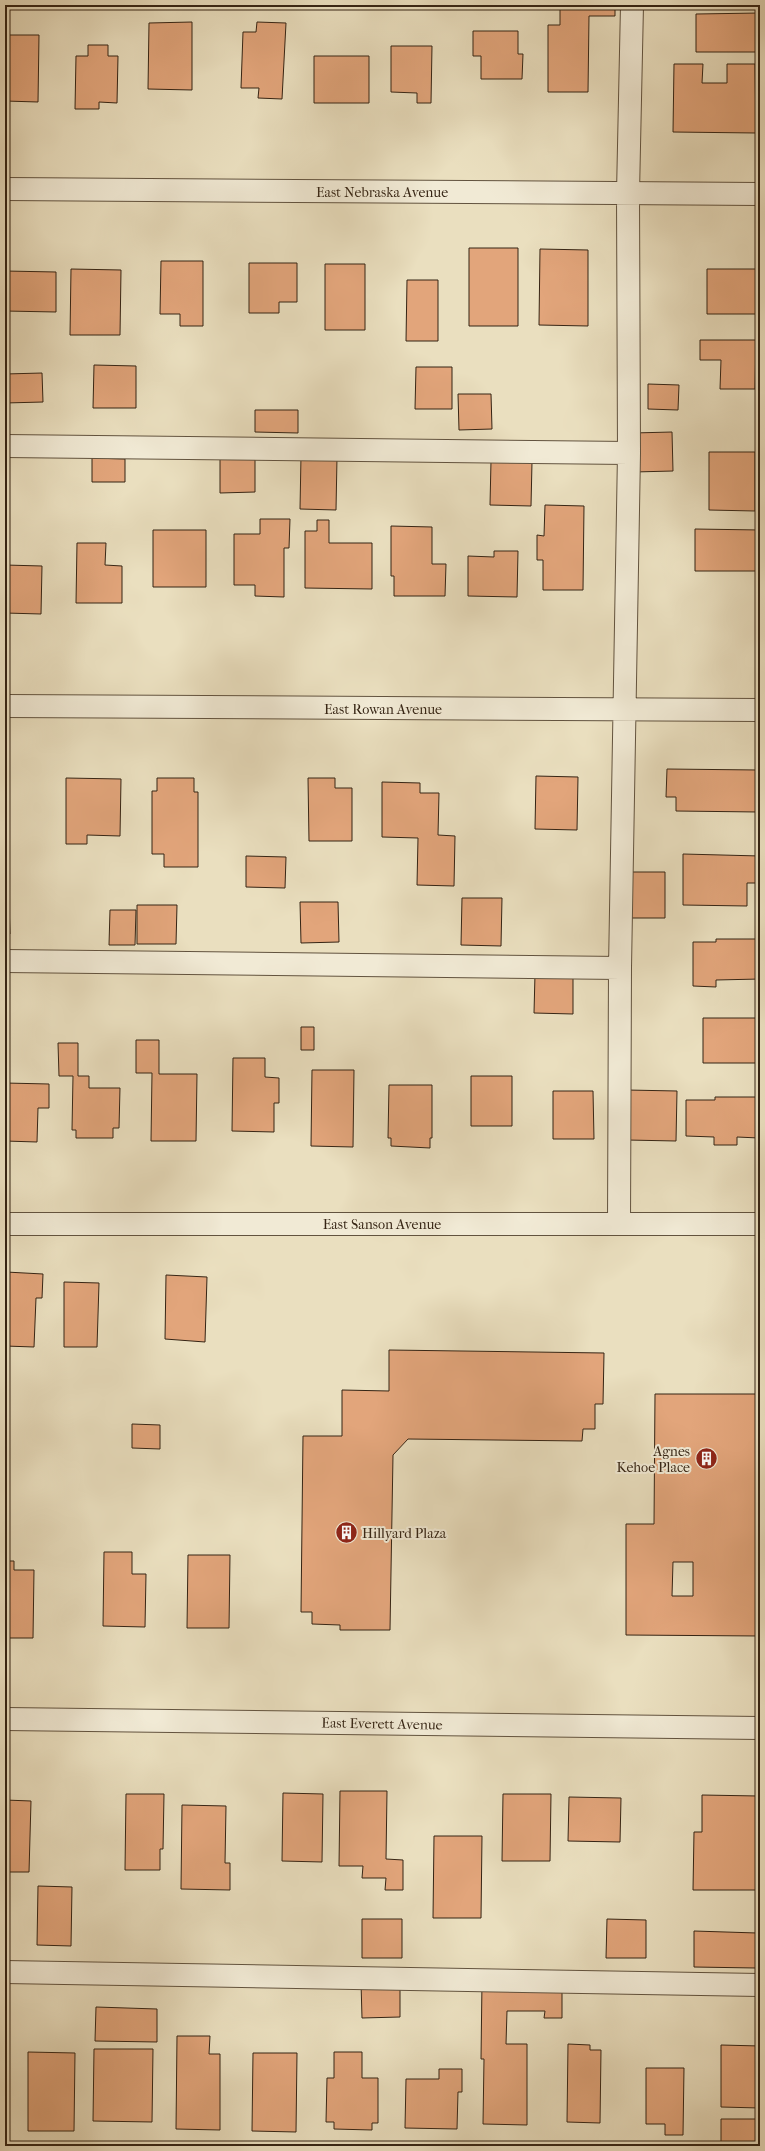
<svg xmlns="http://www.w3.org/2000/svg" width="765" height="2151" viewBox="0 0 765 2151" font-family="'IM FELL French Canon',serif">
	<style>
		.building { fill: #e2a57b; stroke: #352414; fill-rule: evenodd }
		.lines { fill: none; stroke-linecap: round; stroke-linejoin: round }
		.minor-casing { stroke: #62533f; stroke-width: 24 }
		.minor { stroke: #f1ead5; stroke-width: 22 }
		.labels { text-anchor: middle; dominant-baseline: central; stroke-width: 4; stroke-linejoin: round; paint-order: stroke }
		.street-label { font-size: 14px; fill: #352414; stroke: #f1ead5 }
		.poi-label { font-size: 14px; fill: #352414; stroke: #f1ead5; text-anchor: end }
	</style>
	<rect width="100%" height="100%" fill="#eadfbf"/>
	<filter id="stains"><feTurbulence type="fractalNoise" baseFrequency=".005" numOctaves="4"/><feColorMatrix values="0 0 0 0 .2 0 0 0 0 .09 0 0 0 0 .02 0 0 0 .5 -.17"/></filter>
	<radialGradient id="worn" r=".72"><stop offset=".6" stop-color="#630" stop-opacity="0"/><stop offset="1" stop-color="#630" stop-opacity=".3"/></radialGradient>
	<!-- building -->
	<path class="building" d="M588 5H615V16H589L588 92H548V25H560V8H588Z
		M760 13V52H696V14Z
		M192 22V90L148 89 149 23Z
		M257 22 286 23 282 99 258 98 259 88H241L243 32H256Z
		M473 31H518V54H523L522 79H481V56H473Z
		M5 35H39L38 102 5 101Z
		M88 45H108V56H118L117 103 99 102V109H75L76 56H88Z
		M391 46H432L431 103H417V93L391 92Z
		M314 56H369V103H314Z
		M674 64H703L702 83H727V64H755L756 133 673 132Z
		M469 248H518V326H469Z
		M540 249 588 250V326L539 325Z
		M161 261H203V326H180V314H160Z
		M249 263H297V302H279V313H249Z
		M325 264H365V330H325Z
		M71 269 121 270 120 335H70Z
		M707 269H760V314H707Z
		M5 271 56 272V312L5 311Z
		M407 280H438V341H406Z
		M700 340H756L755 389H720L721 360H700Z
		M94 365 136 366V408H93Z
		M416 367H452V409H415Z
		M42 373 43 402 5 403V374Z
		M648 384 679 385 678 410 648 409Z
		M458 394H491L492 429 459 430Z
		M255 410H298V433L255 432Z
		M672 432 673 471 634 472 633 433Z
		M709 452H755V511L709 510Z
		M220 455H255V492L220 493Z
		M301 456 337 457 336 510 300 509Z
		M92 458 125 459V482H92Z
		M491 461 532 462 531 506 490 505Z
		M545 505 584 506 583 590H543V560H537V535L544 536Z
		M260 519H290L289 548H284V597L255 596V585H234V534H260Z
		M317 520H329V543H372V589L305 588V531H317Z
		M391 526 432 527V564H446L445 596H394V576H391Z
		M695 529 760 530V571H695Z
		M153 530H206V587H153Z
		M77 543H106L105 565 122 566V603H76Z
		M494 551H518L517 597 468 596V556L494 557Z
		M5 565 42 566 41 614 5 613Z
		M667 769 758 770V812L676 811V797H666Z
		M536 776 578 777 577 830 535 829Z
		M66 778 121 779 120 836 87 835V844H66Z
		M157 778H194V792H198V867H164V854H152V791H157Z
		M308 778H335V788H352V841H309Z
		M382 782 420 783V793H439L438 835 455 836 454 886 417 885 418 838 382 837Z
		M683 854 760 856V883H747V906L683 905Z
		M246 856 286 857 285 888 246 887Z
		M630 872H665V918H629Z
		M462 898H502L501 946 461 945Z
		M5 902H9L10 934H5Z
		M300 902H338L339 942 301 943Z
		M137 905H177L176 944H137Z
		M110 910H136L135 945H109Z
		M716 939H760V979L716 980V987L693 986V942H716Z
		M535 974H573V1014L534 1013Z
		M703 1018H760V1063H703Z
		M301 1027H314V1050H301Z
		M136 1040H159V1074H197L196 1141H151L152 1073H136Z
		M58 1043H78V1076H89V1088H120L119 1128H113V1138H76V1130H72L73 1076H59Z
		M233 1058H265V1077L279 1078V1103H274V1132L232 1131Z
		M312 1070H354L353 1147 311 1146Z
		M471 1076H512V1126H471Z
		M5 1083 49 1084V1108H38L37 1142 5 1141Z
		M389 1085H432V1138H430V1148L391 1146V1138H388Z
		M627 1090 677 1091 676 1141 627 1140Z
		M553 1091H593L594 1139H553Z
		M715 1097H759V1138L737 1137V1145H714V1137L686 1136V1100H715Z
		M6 1272 43 1274 42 1298H36L34 1347 5 1346Z
		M166 1275 207 1277 205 1342 165 1339Z
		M64 1282 99 1283 97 1347H64Z
		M389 1350 604 1353 603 1404H595V1429H583L582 1441 408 1439 393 1455 390 1630H340V1625L312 1624V1612H301L303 1436H342V1390L389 1391Z
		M655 1394H757V1525H760V1636L626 1635V1524H654ZM673 1562H693V1596H672Z
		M132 1424 160 1425V1449L132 1448Z
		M104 1552H132V1574H146L145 1627 103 1626Z
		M188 1555H230L229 1628H187Z
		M5 1561H14V1570H34L33 1638H5Z
		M340 1791H387L386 1859 403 1860V1890H385L386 1878H362L363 1866H339Z
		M283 1793 323 1794 322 1862 282 1861Z
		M126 1794H164L163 1849H160V1870H125Z
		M503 1794H551L550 1861H502Z
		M702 1795 758 1796 760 1890H693L694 1832H702Z
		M569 1797 621 1798 620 1842 568 1841Z
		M5 1800 31 1801 29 1872H5Z
		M182 1805 226 1806 225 1863H230V1890L181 1889Z
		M434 1836H482L481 1918H433Z
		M38 1886 72 1887 71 1946 37 1945Z
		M362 1919H402V1958H362Z
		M607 1919 646 1920V1958H606Z
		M694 1931 757 1933 756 1968 694 1967Z
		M361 1982H400V2017L362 2018Z
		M482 1982 562 1984V2018H544L545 2011H507L506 2044H527V2125L483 2124 484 2059H481Z
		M96 2007 157 2009V2042L95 2041Z
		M177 2036H210L209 2054H220V2130L176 2129Z
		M568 2044 590 2045V2050H601L600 2123 567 2122Z
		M721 2045 760 2046V2108L721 2107Z
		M94 2049H153L152 2122 93 2121Z
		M28 2052 75 2053 74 2131H28Z
		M334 2052H362V2078H378V2123H372V2130L334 2129V2122H326L327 2078H334Z
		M253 2053H297L296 2132 252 2131Z
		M646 2068H684L683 2135H665V2124H646Z
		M439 2069H462V2092H458L457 2129 405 2128 406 2079H439Z
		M721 2119H760V2146H721Z"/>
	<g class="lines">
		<defs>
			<path id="minor" d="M5 189 760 194
				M5 446 629 453
				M5 706 760 710
				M5 961 620 968
				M5 1224H760
				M619 1224 620 968 629 453 628 193 632 5
				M5 1719 760 1728
				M5 1972 760 1985"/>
		</defs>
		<!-- minor casing -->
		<use href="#minor" class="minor-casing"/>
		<!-- minor -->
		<use href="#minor" class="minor"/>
	</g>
	<!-- icons -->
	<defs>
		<symbol id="building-disc" viewBox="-11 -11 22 22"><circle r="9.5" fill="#8f2418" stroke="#f1ead5"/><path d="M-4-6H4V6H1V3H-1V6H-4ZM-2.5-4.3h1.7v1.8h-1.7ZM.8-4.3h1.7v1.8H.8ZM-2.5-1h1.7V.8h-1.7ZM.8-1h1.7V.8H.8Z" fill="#fff"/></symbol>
	</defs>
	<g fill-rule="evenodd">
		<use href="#building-disc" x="694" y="1446" width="25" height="25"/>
		<use href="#building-disc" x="334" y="1520" width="25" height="25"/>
	</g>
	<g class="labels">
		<!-- street labels -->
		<g class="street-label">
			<text x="382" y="192">East Nebraska Avenue</text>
			<text x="383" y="709">East Rowan Avenue</text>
			<text x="382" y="1224">East Sanson Avenue</text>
			<text transform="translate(382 1724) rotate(1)">East Everett Avenue</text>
		</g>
		<!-- poi labels -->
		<g class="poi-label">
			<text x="690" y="1451">Agnes<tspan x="690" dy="16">Kehoe Place</tspan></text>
			<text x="362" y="1533" text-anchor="start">Hillyard Plaza</text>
		</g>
	</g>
	<!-- margin -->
	<rect width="765" height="2151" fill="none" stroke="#eadfbf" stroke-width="20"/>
	<rect x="6" y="6" width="753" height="2139" fill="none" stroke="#352414" stroke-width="2"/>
	<rect x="10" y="10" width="745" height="2131" fill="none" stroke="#352414"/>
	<rect width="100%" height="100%" filter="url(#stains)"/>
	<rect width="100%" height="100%" fill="url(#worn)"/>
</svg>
